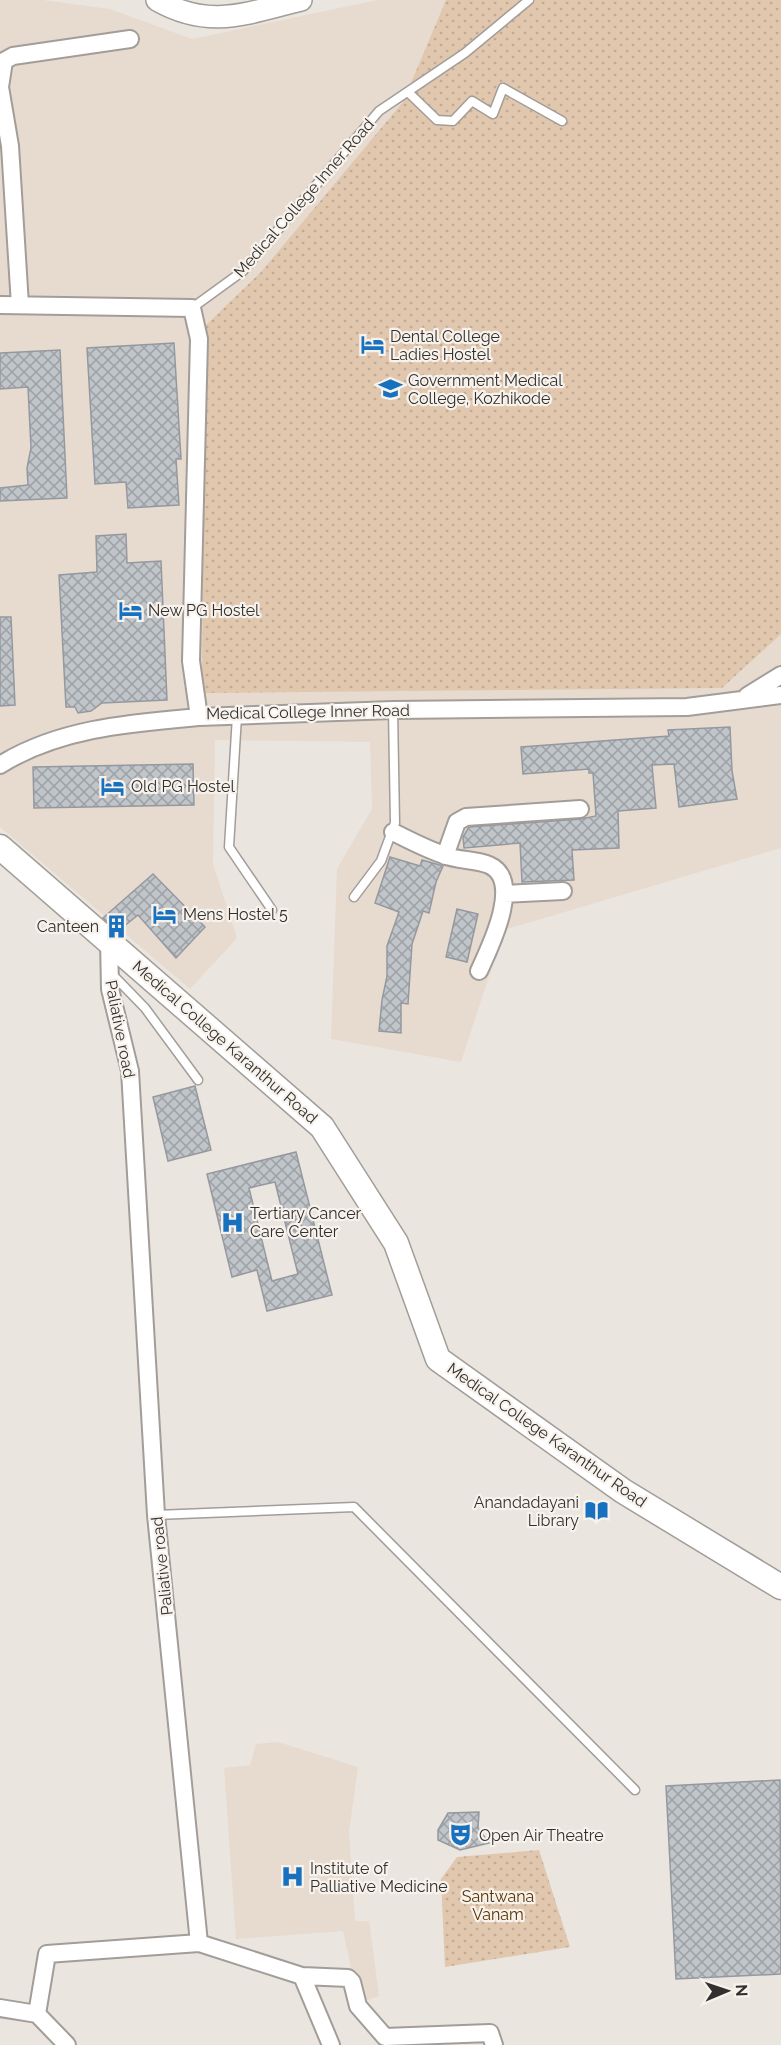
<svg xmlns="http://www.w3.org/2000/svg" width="781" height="2045" viewBox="0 0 781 2045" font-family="Raleway,sans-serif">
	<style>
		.built { fill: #e7dbd0 }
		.park { fill: url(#park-dots) }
		.building { fill: url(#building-cross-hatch); stroke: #95999f; stroke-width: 1.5; fill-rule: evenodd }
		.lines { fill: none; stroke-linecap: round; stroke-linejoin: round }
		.service-casing { stroke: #a29d98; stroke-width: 11 }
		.minor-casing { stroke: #a29d98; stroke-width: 20 }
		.tertiary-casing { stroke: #a29d98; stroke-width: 24 }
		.secondary-casing { stroke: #a29d98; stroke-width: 27 }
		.service { stroke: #fff; stroke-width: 8 }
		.minor { stroke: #fff; stroke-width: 16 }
		.tertiary { stroke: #fff; stroke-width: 21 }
		.secondary { stroke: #fff; stroke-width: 24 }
		.labels { text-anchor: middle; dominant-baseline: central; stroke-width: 4.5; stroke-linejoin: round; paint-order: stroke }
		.street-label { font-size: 16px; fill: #32302e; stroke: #f8f2ed }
		.poi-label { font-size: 16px; fill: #32302e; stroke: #f8f2ed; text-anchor: start }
		.park-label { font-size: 16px; fill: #593300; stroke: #f8f2ed }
	</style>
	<defs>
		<pattern id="park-dots" width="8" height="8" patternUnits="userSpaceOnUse" patternTransform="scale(1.5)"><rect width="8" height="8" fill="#e0c7ae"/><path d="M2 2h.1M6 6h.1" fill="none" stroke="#c1ab96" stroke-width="1.8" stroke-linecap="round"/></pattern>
		<pattern id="building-cross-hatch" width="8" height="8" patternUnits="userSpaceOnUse" patternTransform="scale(1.5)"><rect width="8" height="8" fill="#c0c5ca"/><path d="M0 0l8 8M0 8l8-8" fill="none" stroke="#9da0a4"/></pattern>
	</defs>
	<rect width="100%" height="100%" fill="#ebe5e0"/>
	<!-- built -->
	<path class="built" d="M0 0H43L110 9 192 39 377 0H781V848L504 930 461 1062 331 1039 337 869 372 809 370 742 215 740 213 864 237 938 190 989 0 827Z
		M278 1742 358 1767 349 1832 355 1921H369L379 1996 359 2003 343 1931 236 1939 224 1768 250 1765 256 1744Z"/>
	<!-- park -->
	<path class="park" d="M446 0H781V634L722 688 202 693 204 327 261 272 403 102Z
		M539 1850 570 1947 445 1967 441 1879 457 1857Z"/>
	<!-- building -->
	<path class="building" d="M174 343 181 459H176L179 505 128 508 126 482 95 484 87 348Z
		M60 350 67 498 0 501V488L28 485 27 468 31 448 28 387 0 389V353Z
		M126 534 127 563 161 561 167 700 102 703 91 711 78 713 75 707H66L59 575 97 572 96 536Z
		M0 617H11L15 705 0 706Z
		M730 727 732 771 737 799 679 807 674 764 652 765 656 808 618 811 619 848 572 850 574 880 522 882 520 843 464 848 463 837 469 827 581 819 596 816 593 773H589V769L523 774 521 747 669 736 668 730Z
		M193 764 194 805 34 808 33 767Z
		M390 857 420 866 422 860 443 866 436 882 429 913 423 911 412 944 408 1004 401 1003V1033L379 1031 382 1000 387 976V946L399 912 375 903Z
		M153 874 205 927 176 958 138 915 118 931 103 918Z
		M457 909 478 914 467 962 446 957Z
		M195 1086 211 1150 168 1161 153 1097Z
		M296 1152 332 1295 267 1311 257 1270 232 1277 207 1174ZM275 1182 298 1274 272 1281 249 1188Z
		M780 1780 781 1974 676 1979 666 1786Z
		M479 1812 478 1828 489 1843 460 1850 438 1840V1830L448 1813Z"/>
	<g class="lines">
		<defs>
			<path id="service" d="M409 93 437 120 453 121 472 101 493 114 503 88 562 121
				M192 308 243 271 379 111 465 53 529 0
				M237 716 229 847 272 910
				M354 897 381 861 395 823 393 710
				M112 974 145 1008 198 1080
				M156 1515 354 1507 635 1790"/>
			<path id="minor" d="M0 305 192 308 199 339 191 661 199 717 393 710 687 707 781 695
				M20 305 10 146 0 87 4 61 13 56 130 39
				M747 696 781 675
				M0 765C59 728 131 723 199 717
				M393 832C409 840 426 849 444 855 458 861 475 859 489 865 524 880 489 949 479 971
				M445 856 457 822 466 817 580 809
				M504 894 563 891
				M199 1943 302 1976 331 2045
				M302 1976 348 1978 352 1982 358 2006 385 2037 490 2033 494 2045
				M0 2008 37 2014 47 1954 199 1943 156 1515 130 1071 110 989 109 940
				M37 2014 67 2045"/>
			<path id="tertiary" d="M157 0C210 30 247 13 301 0"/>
			<path id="secondary" d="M0 847 322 1127 396 1243 438 1359 623 1491 781 1587"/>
		</defs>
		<!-- service casing -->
		<use href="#service" class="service-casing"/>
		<!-- minor casing -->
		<use href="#minor" class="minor-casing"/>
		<!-- tertiary casing -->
		<use href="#tertiary" class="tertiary-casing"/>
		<!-- secondary casing -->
		<use href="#secondary" class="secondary-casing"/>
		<!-- service -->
		<use href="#service" class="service"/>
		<!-- minor -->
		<use href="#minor" class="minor"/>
		<!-- tertiary -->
		<use href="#tertiary" class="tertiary"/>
		<!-- secondary -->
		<use href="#secondary" class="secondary"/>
	</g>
	<!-- icons -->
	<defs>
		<symbol id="hotel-bare" viewBox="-9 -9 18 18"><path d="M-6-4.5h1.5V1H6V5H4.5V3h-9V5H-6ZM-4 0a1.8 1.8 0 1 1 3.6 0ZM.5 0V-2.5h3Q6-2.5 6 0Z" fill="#1871be" stroke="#f8f2ed" stroke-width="2.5" paint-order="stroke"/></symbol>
		<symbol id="university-bare" viewBox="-9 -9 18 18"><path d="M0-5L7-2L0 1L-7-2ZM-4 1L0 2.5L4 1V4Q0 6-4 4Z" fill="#1871be" stroke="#f8f2ed" stroke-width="2.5" paint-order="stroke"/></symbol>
		<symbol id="building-bare" viewBox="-9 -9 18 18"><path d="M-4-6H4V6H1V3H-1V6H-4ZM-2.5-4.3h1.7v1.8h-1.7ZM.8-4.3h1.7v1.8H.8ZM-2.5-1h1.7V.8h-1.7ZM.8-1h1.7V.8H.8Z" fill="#1871be" stroke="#f8f2ed" stroke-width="2.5" paint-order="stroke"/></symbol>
		<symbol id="hospital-bare" viewBox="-9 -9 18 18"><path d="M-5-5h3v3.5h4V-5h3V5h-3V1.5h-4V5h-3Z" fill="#1871be" stroke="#f8f2ed" stroke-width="2.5" paint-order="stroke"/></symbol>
		<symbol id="library-bare" viewBox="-9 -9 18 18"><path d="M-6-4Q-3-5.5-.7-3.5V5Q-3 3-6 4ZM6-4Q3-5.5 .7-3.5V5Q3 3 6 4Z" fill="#1871be" stroke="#f8f2ed" stroke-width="2.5" paint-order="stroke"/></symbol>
		<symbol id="theatre-bare" viewBox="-9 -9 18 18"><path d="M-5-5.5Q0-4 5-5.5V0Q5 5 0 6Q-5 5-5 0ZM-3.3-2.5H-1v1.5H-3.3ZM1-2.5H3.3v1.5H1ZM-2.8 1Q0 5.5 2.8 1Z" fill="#1871be" stroke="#f8f2ed" stroke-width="2.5" paint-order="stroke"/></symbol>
	</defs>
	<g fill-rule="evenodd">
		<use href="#hotel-bare" x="356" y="328" width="33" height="33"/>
		<use href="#university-bare" x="374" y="372" width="33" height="33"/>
		<use href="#hotel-bare" x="114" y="594" width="33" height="33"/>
		<use href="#hotel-bare" x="96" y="770" width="33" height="33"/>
		<use href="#hotel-bare" x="148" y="898" width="33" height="33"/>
		<use href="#building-bare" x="100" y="910" width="33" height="33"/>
		<use href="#hospital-bare" x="216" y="1206" width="33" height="33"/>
		<use href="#library-bare" x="580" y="1494" width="33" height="33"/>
		<use href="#theatre-bare" x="444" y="1818" width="33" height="33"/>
		<use href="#hospital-bare" x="276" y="1860" width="33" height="33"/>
	</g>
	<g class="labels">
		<!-- street labels -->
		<g class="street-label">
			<text transform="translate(304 198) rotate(-49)">Medical College Inner Road</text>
			<text transform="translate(308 712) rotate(-1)">Medical College Inner Road</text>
			<text transform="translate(120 1029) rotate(79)">Paliative road</text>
			<text transform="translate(225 1042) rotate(41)">Medical College Karanthur Road</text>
			<text transform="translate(547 1435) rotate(35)">Medical College Karanthur Road</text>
			<text transform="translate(162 1566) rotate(-96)">Paliative road</text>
		</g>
		<!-- poi labels -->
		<g class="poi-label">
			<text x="390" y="336">Dental College<tspan x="390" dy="18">Ladies Hostel</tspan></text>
			<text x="408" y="380">Government Medical<tspan x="408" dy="18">College, Kozhikode</tspan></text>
			<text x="148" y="610">New PG Hostel</text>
			<text x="131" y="786">Old PG Hostel</text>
			<text x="183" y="914">Mens Hostel 5</text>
			<text x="99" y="926" text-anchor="end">Canteen</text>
			<text x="250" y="1213">Tertiary Cancer<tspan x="250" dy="18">Care Center</tspan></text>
			<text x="579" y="1502" text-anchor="end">Anandadayani<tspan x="579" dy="18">Library</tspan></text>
			<text x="479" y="1835">Open Air Theatre</text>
			<text x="310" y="1868">Institute of<tspan x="310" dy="18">Palliative Medicine</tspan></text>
		</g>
		<!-- park labels -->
		<g class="park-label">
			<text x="498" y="1896">Santwana<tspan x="498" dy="18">Vanam</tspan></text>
		</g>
	</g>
	<!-- north arrow -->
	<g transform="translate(727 1991) rotate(88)" stroke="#f8f2ed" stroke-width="4.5" paint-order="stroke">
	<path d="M0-4.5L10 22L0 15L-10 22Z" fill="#32302e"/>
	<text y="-9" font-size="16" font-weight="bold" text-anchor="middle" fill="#32302e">N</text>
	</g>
</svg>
